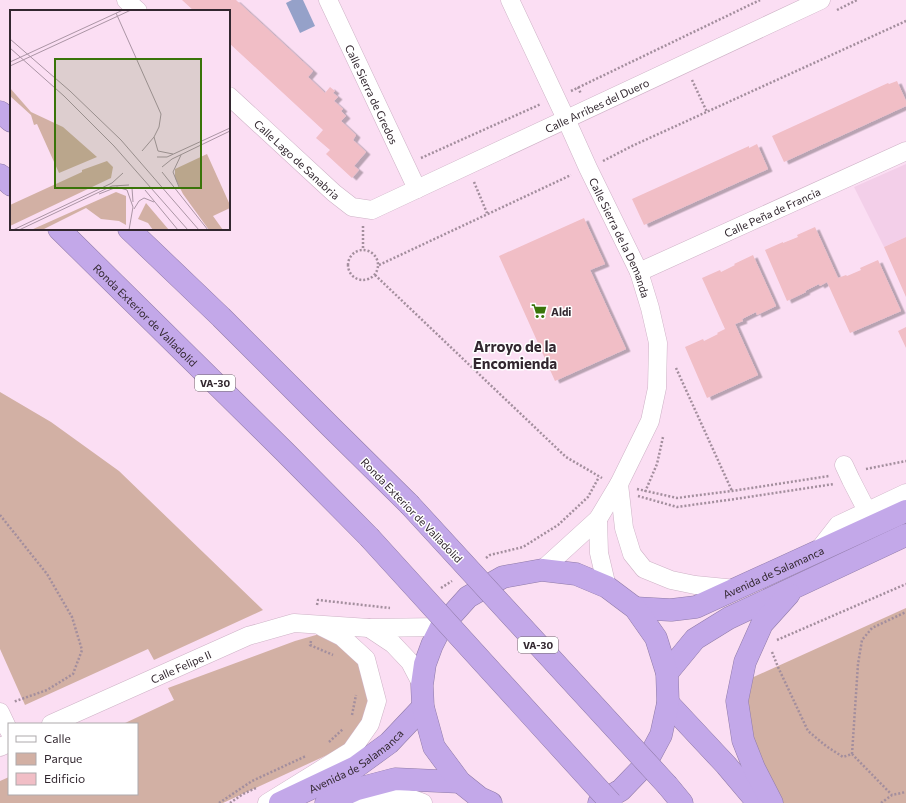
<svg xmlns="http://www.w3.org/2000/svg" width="906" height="803" viewBox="0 0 906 803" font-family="Commissioner,sans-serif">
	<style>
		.built { fill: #f3cfe9 }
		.green { fill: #d2b0a4 }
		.water { fill: #95a1c9 }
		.building { fill: #f1bec6; filter: url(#shadow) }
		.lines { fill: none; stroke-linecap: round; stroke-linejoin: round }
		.minor-casing { stroke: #ceb2c6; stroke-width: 19 }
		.highway-casing { stroke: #907ba8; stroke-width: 23 }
		.path { stroke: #a38e9d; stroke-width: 2.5; stroke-dasharray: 2 2; stroke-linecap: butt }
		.minor { stroke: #fff; stroke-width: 18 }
		.highway { stroke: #c3a8e9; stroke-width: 22 }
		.highway-bridge-casing { stroke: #907ba8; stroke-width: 23; stroke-linecap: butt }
		.highway-bridge { stroke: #c3a8e9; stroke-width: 22 }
		.labels { text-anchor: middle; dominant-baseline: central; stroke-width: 3; stroke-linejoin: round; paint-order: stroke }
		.shield { fill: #fff; stroke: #70686d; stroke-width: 1 }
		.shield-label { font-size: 10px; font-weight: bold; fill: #32272f }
		.street-label { font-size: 11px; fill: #32272f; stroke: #fff }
		.poi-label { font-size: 11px; font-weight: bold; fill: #32272f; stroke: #fff; text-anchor: start }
		.district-label { font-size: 15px; font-weight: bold; fill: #32272f; stroke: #fff }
		.inset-road { fill: none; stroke: #ab95a5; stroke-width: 1 }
		.view { fill: #397409; fill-opacity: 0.15; stroke: #397409; stroke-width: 2 }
		.inset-edge { fill: none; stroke: #32272f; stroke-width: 2 }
	</style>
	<defs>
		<filter id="shadow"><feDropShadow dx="4.5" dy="2.5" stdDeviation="0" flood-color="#0004"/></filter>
	</defs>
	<rect width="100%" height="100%" fill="#fbdef3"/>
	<!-- built -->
	<path class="built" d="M906 164V237L884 247 854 187Z"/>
	<!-- green -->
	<path class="green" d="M0 392 51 422 119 471 263 610 154 660 148 649 25 705 0 649Z
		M906 608V803H779L749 740 747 680Z
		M323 633 353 654 362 669 367 689 368 706 353 742 338 750 223 803H0V781L9 777V794H137V724H123L174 700 168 688 295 641Z"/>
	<!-- water -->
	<path class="water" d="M292 0H303L315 26 300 33 286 3Z"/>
	<!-- building -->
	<path class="building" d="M182 0H236L313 71 308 77 325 93 330 87 335 91 333 93 338 97 334 101 343 109 341 111 346 116 341 121 356 135 353 140 366 152 354 166 359 170 352 178 326 154 330 150 316 138 323 130 229 43V11H194Z
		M897 81 906 101V106L784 162 772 136 888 83 889 84Z
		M757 144 768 169 644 225 632 199 749 146V148Z
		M584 218 605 264 590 270 626 349 555 381 499 256Z
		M815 227 838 278 846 275 847 276 861 270 860 268 878 260 901 311 850 333 827 282 820 286 819 284 805 291 806 292 787 301 765 250 783 242V243L798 237 797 235Z
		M906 237V297L884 247Z
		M753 255 776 306 757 315 756 312 742 319 743 321 735 324 758 375 707 398 685 347 703 339 704 341 718 334 717 333 725 329 702 278 720 270 721 272 735 265 734 264Z
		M906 327V348L898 331Z"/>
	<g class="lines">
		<defs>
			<g id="minor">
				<path d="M126 0 138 11"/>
				<path id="s1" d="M328 0 417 189"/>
				<path id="s2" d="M510 0 566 119 588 168 639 272 650 308 658 343 657 388 650 421 619 484 598 519 542 570"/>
				<path id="s3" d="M229 96 334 193 352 207 372 210 821 0"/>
				<path id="s4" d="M639 272 906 151"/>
				<path d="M844 465 851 480 867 511"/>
				<path d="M619 484 624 528 632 554 644 569 671 580 695 585 736 589"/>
				<path d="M598 519 599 553 607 587"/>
				<path d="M817 552 838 525 906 493"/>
				<path d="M369 628 393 644 410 662 422 685"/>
				<path d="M0 712 9 731"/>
				<path id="s5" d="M51 724 248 636 294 623 369 628 441 627"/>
				<path d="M0 747 9 743"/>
				<path d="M267 803 351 751 370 724 377 701 366 659 342 637 322 627"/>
				<path d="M362 803 387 796 415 800 423 803"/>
			</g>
			<g id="highway">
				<path d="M0 112 11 121"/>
				<path d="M0 175 11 185"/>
				<path id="s6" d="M59 229 285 452 369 537"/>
				<path d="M129 229 221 317 331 427 409 504"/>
				<path id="s7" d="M635 608 671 610 696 607 906 511"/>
				<path d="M667 673 695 639 729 618 906 535"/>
				<path d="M668 703 726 765 758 803"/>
				<path d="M668 786 682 803"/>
				<path id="s8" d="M280 803 356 767 389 743 423 707"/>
				<path d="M326 803 357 789 395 779 460 782"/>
				<path d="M491 803 480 798 460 782 434 747 423 707 422 685 425 664 432 645 441 627 468 597 503 577 542 570 576 574 607 587 635 608 656 638 667 673 668 703 661 735 645 765 621 790 599 803"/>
				<path d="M772 803 754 768 743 740 737 701 745 662 762 624 789 594"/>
			</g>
		</defs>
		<!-- minor casing -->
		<use href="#minor" class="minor-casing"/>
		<!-- highway casing -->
		<use href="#highway" class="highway-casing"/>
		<!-- path -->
		<path class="path" d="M837 10 857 0
			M692 80 707 112
			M578 87 581 94
			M571 91 760 0
			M421 158 541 104
			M603 161 632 146 906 21
			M474 182 487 213
			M363 226V250
			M348 265a15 15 0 1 1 30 0a15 15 0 1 1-30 0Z
			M379 265 571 175
			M375 275 566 457 602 478
			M676 368 732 491
			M866 469 906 461
			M637 489 677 498 732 491 829 476
			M645 492 657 464 663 437
			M638 496 677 507 735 499 834 484
			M0 515 47 574 72 617 82 650 73 674 47 690 13 702
			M486 558 490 555 523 547 558 525 588 497 599 477
			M441 588 452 581
			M317 605 318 600 390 608
			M777 640 906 584
			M311 641 310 645 333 655
			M772 652 778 667 808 731 826 746 843 757 852 754 858 664 862 640 872 628 906 612
			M352 715 356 695
			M329 742 343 729
			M852 754 892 795
			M219 803 252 781 306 756
			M230 803 243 794 256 788
			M881 803 892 795 906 792"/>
		<!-- minor -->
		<use href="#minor" class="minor"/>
		<!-- highway -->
		<use href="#highway" class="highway"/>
		<defs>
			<path id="highway-bridge" d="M409 504 668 786
				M369 537 611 803"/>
		</defs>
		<!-- highway-bridge casing -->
		<use href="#highway-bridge" class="highway-bridge-casing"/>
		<!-- highway-bridge -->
		<use href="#highway-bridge" class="highway-bridge"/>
	</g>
	<!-- icons -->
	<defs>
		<symbol id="supermarket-bare" viewBox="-9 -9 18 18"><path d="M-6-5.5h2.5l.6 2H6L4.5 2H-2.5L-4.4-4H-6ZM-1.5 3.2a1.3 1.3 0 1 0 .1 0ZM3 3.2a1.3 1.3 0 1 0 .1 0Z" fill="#397409" stroke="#fff" stroke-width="2.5" paint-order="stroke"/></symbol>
	</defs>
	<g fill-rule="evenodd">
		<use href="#supermarket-bare" x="528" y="300" width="22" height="22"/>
	</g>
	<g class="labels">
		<!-- shield labels -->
		<g class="shield">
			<rect x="195" y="375" width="40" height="16" rx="3"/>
			<rect x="518" y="637" width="40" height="16" rx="3"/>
		</g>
		<g class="shield-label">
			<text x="215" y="383">VA-30</text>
			<text x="538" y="645">VA-30</text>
		</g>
		<!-- street labels -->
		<g class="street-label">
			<text stroke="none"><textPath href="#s1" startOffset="104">Calle Sierra de Gredos</textPath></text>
			<text stroke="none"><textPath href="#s3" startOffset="434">Calle Arribes del Duero</textPath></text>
			<text stroke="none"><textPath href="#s3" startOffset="93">Calle Lago de Sanabria</textPath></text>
			<text stroke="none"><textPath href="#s4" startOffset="146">Calle Peña de Francia</textPath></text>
			<text stroke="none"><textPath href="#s2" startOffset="262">Calle Sierra de la Demanda</textPath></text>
			<text stroke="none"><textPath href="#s6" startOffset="122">Ronda Exterior de Valladolid</textPath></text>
			<text transform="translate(412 510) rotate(46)">Ronda Exterior de Valladolid</text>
			<text stroke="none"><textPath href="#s7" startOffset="146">Avenida de Salamanca</textPath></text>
			<text stroke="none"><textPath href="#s5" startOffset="142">Calle Felipe II</textPath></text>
			<text stroke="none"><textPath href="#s8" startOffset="87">Avenida de Salamanca</textPath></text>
		</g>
		<!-- poi labels -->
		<g class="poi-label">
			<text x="551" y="311">Aldi</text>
		</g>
		<!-- district labels -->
		<g class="district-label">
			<text x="515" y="346">Arroyo de la<tspan x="515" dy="17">Encomienda</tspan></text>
		</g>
	</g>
	<!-- overview -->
	<g transform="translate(10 10)">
		<rect width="220" height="220" fill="#fbdef3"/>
		<path d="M0 78 21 102 53 117 87 147 49 163 27 114 24 115 21 105 0 86ZM197 144 220 195V198L203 206 213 220H199L173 184 165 168V159ZM97 151 103 157 101 168 0 216V195L72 162V160ZM106 182 116 186V215L109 211 91 209 76 198 32 220H21ZM136 193 159 220H143L138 213 128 209Z" fill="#d2b0a4"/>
		<path class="inset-road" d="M106 3 151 104 149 117 144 127 132 141M0 29 60 81 111 130 189 220M0 38 54 86 104 136 178 220M0 52 113 0M0 56 121 0M144 127 148 141 163 144M147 147H157L220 118M152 157 162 149 220 121M152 162 198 220M169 177 163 162 171 145M122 178 123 192M135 180 168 220M89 184 107 177 117 180 123 197M124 199 129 191 134 188 144 192M3 220 102 173 113 163M9 220 102 176 119 175M119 220 123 197"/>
		<path class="view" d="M45 49H191V178H45Z"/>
		<rect width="220" height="220" class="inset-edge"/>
	</g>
	<!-- legend -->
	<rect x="8" y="723" width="130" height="72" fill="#ffffff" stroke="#ada9ac"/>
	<rect x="16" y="736" width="20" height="6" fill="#ffffff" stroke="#ada9ac"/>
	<text x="44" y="743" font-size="12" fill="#32272f">Calle</text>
	<rect x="16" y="753" width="20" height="12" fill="#d2b0a4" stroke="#ada9ac"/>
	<text x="44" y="763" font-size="12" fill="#32272f">Parque</text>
	<rect x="16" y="773" width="20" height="12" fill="#f1bec6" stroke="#ada9ac"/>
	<text x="44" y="783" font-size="12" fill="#32272f">Edificio</text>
</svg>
